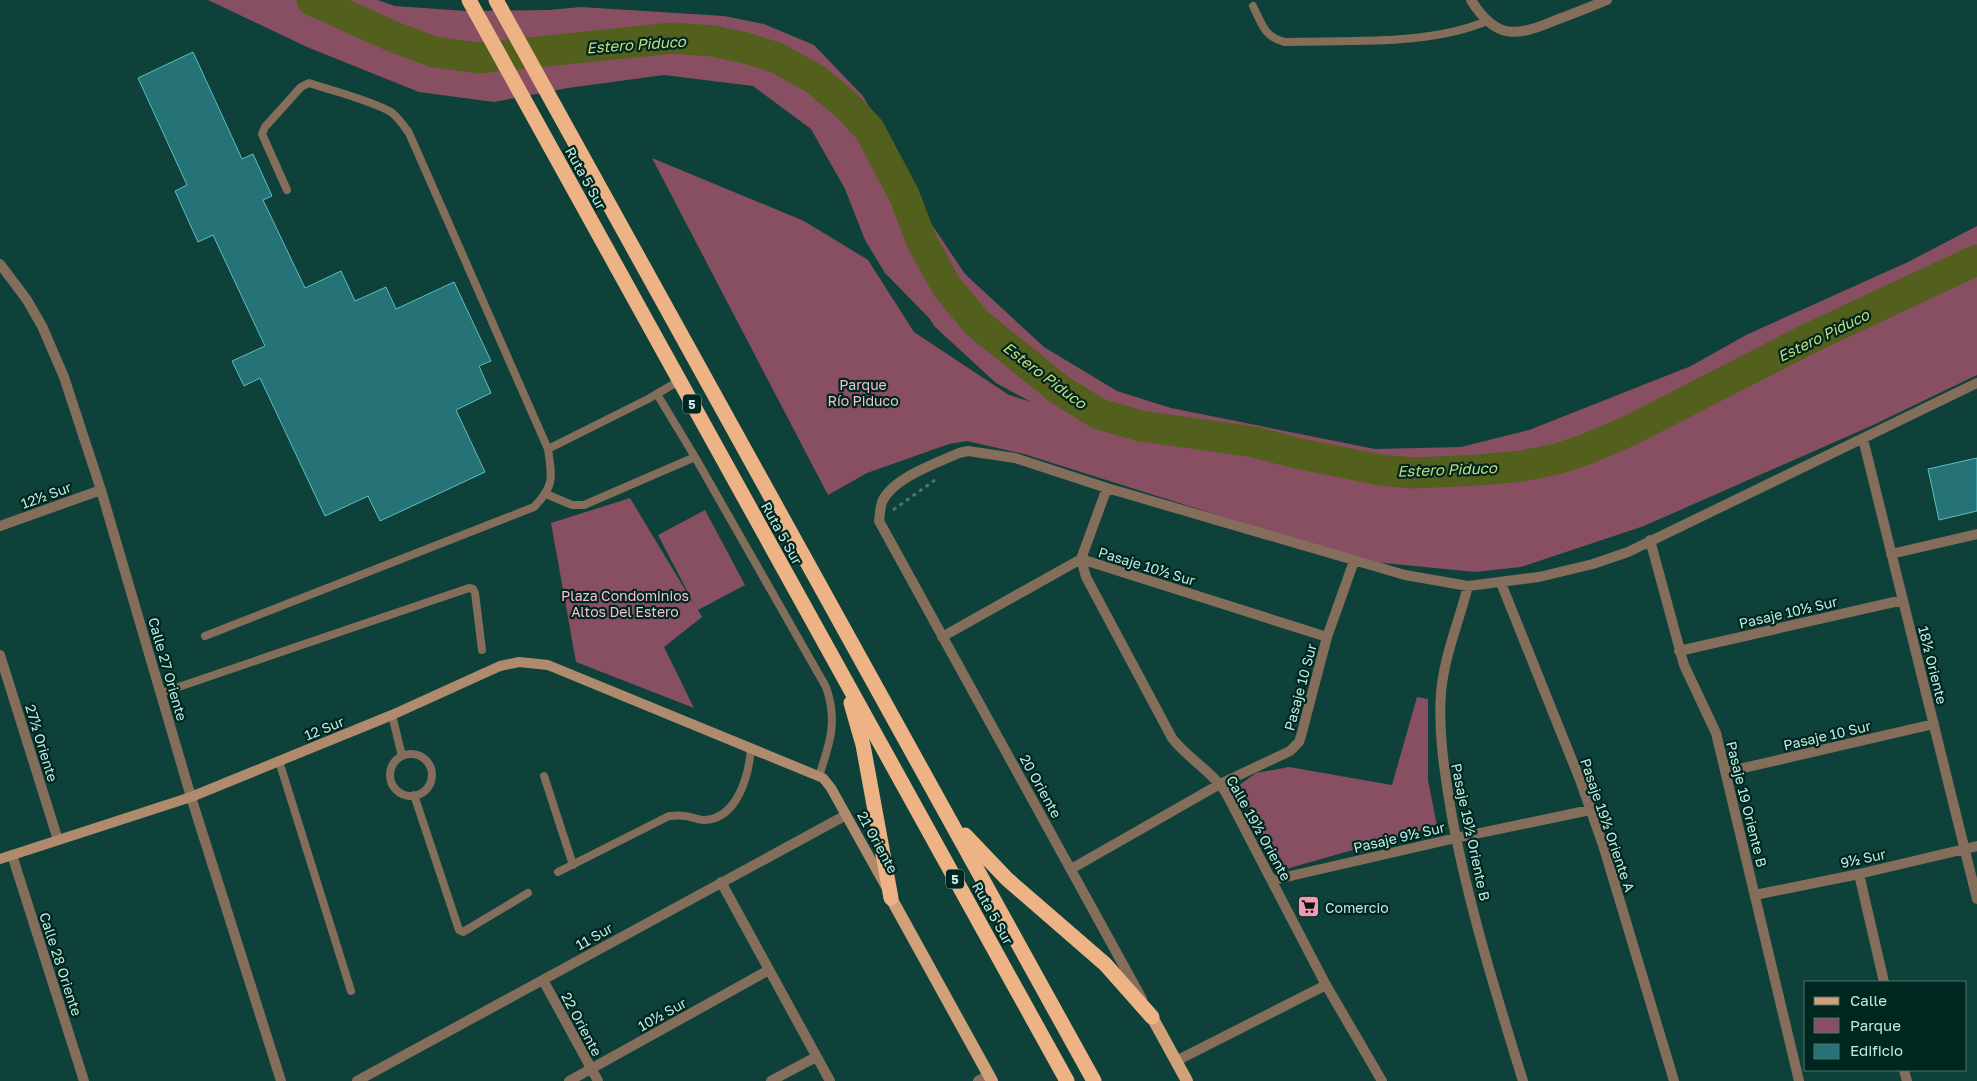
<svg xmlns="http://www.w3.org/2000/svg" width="1977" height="1081" viewBox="0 0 1977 1081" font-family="'Golos Text',sans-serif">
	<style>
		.green { fill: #874f61 }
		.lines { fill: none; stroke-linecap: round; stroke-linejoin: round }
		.river { stroke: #53601d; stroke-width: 31 }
		.building { fill: #257377; stroke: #5cbfc3 }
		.path { stroke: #47786f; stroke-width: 3; stroke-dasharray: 4 4; stroke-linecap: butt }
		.lane { stroke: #856d5b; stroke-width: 8 }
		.street { stroke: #856d5b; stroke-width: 10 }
		.secondary { stroke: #af8a6c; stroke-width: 10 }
		.primary { stroke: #d0a079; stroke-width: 12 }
		.highway { stroke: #eeb385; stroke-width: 15 }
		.labels { text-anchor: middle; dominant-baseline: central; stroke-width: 4.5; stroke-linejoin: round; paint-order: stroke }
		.shield { fill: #002620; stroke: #87b0a7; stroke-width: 1 }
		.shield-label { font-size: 12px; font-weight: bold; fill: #c1ebe1 }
		.street-label { font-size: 14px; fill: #c1ebe1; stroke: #002620 }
		.park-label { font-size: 14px; fill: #fbbfd1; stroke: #002620 }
		.poi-label { font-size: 14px; fill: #c1ebe1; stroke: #002620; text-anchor: start }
		.water-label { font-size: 15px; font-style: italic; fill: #c7dc7e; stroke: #002620 }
	</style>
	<rect width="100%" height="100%" fill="#0d4139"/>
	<!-- green -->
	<path class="green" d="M208 0H378L395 6 466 11 549 10 581 7 724 16 764 24 814 45 863 96 883 131 920 207 965 274 1044 347 1117 391 1171 408 1375 449 1461 447 1529 430 1691 366 1746 335 1908 262 1977 226V375L1871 426 1644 526 1521 567 1475 572 1363 561 1024 454 967 441 949 444 867 473 828 495 652 158 804 221 868 260 914 332 1009 395 1031 402 996 383 934 326 930 319 885 273 865 240 845 189 811 129 753 86 664 75 568 88 494 102 419 92 307 47Z
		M630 498 695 606 658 535 705 510 745 585 698 610 702 617 664 647 694 708 576 662 551 523Z
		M1417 697 1428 699V780L1437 826 1279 871 1238 786 1256 773 1289 767 1392 785Z"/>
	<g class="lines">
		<!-- river -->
		<path class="river" d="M312 0 394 37 434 52 479 58 672 38 712 41 746 48 777 58 815 79 845 104 869 129 904 195 922 242 947 287 977 323 1060 390 1099 414 1141 426 1254 442 1300 454 1381 470 1414 473 1479 470 1522 466 1557 459 1587 449 1631 430 1810 338 1977 260"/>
	</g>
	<!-- building -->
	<path class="building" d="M193 52 242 159 253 154 272 196 263 200 305 288 341 271 355 301 386 287 396 309 454 282 491 361 479 366 491 393 456 410 485 472 380 521 368 496 325 516 260 378 244 386 232 361 265 346 213 235 198 242 175 191 187 185 138 78Z
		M1977 458V511L1939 520 1928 469Z"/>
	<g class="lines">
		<!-- path -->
		<path class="path" d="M893 510 935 480"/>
		<!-- lane -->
		<path class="lane" d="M1253 6C1262 24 1264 37 1285 42 1350 40 1427 46 1487 21
			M657 394 695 457 826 687C838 721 830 743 819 776
			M548 449 648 399 679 381
			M546 494 572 505H584L695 457
			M205 636 534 507C555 485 552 478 548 449L409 133C404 126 398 117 391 112 370 100 333 91 309 83L301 87 265 127 262 134 287 190
			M161 693 469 588 473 589 475 593 482 650
			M392 715 402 756
			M390 775a21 21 0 1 1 42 0a21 21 0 1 1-42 0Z
			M279 761 351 991
			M544 776 573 865
			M414 795 459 930 463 932 528 893
			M558 872 669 816C674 816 679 815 684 816 691 816 697 820 704 820 738 819 749 774 751 748"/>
		<!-- street -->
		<path class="street" d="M1471 0C1496 40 1516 37 1556 20 1573 14 1590 7 1607 0
			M0 264 27 300 42 326 64 377 101 490 191 797 281 1081
			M1863 439 1977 899
			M1107 488 1081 559 1086 577 1172 738C1188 759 1212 771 1226 793L1326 985 1382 1081
			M0 526 101 490
			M1650 540 1684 665 1716 733 1799 1081
			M1891 554 1977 534
			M1501 583 1580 780 1603 845 1674 1081
			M1468 586C1459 622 1444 656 1441 693 1438 735 1445 775 1452 817 1469 907 1496 994 1523 1081
			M942 637 1081 559 1327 637
			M1679 651 1903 600
			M0 655 58 840
			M1726 772 1934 724
			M12 855 84 1081
			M1071 869 1220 784 1290 751 1299 742 1301 736 1327 637 1354 561
			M1859 874 1884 982
			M1273 880 1456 838 1590 810
			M721 882 830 1081
			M1755 895 1859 874 1977 846
			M543 980 598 1081
			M1142 999 879 521C880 515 880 508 882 502 892 478 937 463 959 453L968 451 1015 458 1107 488 1405 575 1468 586 1539 577 1593 564 1628 552 1977 383
			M1176 1061 1326 985
			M1904 1070 1907 1081
			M357 1081 846 815
			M569 1081 769 970
			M771 1081 816 1057
			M978 1081 989 1075"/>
		<!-- secondary -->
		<path class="secondary" d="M0 859 191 797 392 715 500 666 519 662 548 665 823 778 831 788 885 885"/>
		<!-- primary -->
		<path class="primary" d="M891 898 992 1081
			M1152 1017 1187 1081"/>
		<!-- highway -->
		<path class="highway" d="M469 0 1067 1081
			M496 0 1094 1081
			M851 703 863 745 891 898
			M965 835 1007 879 1105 964 1152 1017"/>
	</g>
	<!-- icons -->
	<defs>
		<symbol id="supermarket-square" viewBox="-11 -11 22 22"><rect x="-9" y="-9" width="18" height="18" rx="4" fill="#f09ab5" stroke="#002620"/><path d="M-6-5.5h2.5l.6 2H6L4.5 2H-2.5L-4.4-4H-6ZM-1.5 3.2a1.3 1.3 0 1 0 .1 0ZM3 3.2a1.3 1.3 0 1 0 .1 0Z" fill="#111"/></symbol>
	</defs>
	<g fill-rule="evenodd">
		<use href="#supermarket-square" x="1296" y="894" width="25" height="25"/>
	</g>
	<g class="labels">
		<!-- shield labels -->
		<g class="shield">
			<rect x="683" y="394.5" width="18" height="19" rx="4"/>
			<rect x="946" y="869.5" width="18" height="19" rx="4"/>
		</g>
		<g class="shield-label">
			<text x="692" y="404">5</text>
			<text x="955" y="879">5</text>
		</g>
		<!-- street labels -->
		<g class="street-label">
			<text transform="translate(586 178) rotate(61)">Ruta 5 Sur</text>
			<text transform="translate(46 495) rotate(-20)">12½ Sur</text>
			<text transform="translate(782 533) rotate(61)">Ruta 5 Sur</text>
			<text transform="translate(1147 566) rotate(17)">Pasaje 10½ Sur</text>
			<text transform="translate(1788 612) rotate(-13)">Pasaje 10½ Sur</text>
			<text transform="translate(1933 665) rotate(76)">18½ Oriente</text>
			<text transform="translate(168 669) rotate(74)">Calle 27 Oriente</text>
			<text transform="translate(1300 687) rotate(-75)">Pasaje 10 Sur</text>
			<text transform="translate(324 728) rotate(-22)">12 Sur</text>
			<text transform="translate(1827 735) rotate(-13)">Pasaje 10 Sur</text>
			<text transform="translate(42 743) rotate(73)">27½ Oriente</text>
			<text transform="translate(1041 786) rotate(61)">20 Oriente</text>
			<text transform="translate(1747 804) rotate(76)">Pasaje 19 Oriente B</text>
			<text transform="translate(1608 825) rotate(71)">Pasaje 19½ Oriente A</text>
			<text transform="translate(1259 828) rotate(61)">Calle 19½ Oriente</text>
			<text transform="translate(1471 832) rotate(78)">Pasaje 19½ Oriente B</text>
			<text transform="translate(1399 837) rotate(-13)">Pasaje 9½ Sur</text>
			<text transform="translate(878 842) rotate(61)">21 Oriente</text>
			<text transform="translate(1863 858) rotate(-12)">9½ Sur</text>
			<text transform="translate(993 913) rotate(61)">Ruta 5 Sur</text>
			<text transform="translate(594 936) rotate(-29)">11 Sur</text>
			<text transform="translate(61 964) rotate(72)">Calle 28 Oriente</text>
			<text transform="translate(662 1014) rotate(-29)">10½ Sur</text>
			<text transform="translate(582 1024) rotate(62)">22 Oriente</text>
		</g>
		<!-- park labels -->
		<g class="park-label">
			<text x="863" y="384">Parque<tspan x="863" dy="16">Río Piduco</tspan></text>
			<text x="625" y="595">Plaza Condominios<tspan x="625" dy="16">Altos Del Estero</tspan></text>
		</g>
		<!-- poi labels -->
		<g class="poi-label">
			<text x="1325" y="907">Comercio</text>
		</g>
		<!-- water labels -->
		<g class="water-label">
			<text transform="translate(636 44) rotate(-4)">Estero Piduco</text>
			<text transform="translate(1823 335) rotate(-26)">Estero Piduco</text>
			<text transform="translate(1045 375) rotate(37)">Estero Piduco</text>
			<text transform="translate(1447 469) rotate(-2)">Estero Piduco</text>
		</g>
	</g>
	<!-- legend -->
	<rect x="1804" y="981" width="162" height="90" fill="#002620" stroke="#4d756d"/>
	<rect x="1814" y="997" width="25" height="8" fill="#d0a079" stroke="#4d756d"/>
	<text x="1850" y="1006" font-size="15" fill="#c1ebe1">Calle</text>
	<rect x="1814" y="1018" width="25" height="15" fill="#874f61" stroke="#4d756d"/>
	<text x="1850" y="1031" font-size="15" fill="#c1ebe1">Parque</text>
	<rect x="1814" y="1044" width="25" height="15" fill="#257377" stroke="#4d756d"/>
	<text x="1850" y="1056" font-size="15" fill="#c1ebe1">Edificio</text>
</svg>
